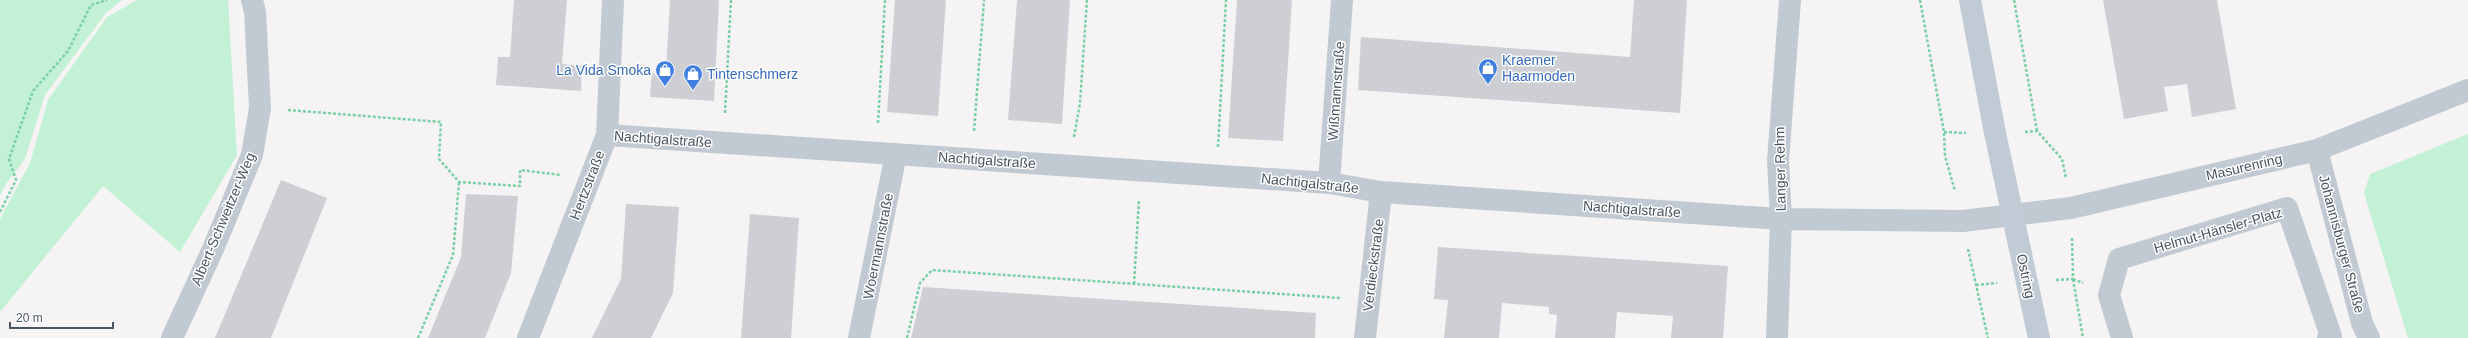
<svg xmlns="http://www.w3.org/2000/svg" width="2468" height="338" viewBox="0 0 2468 338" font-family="Arial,sans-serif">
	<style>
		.green { fill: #c3f1d5 }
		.building { fill: #cdcfd5 }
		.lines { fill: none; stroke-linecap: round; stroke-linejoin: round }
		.path { stroke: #7ad0a6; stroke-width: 2.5; stroke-dasharray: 3 2; stroke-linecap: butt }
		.street { stroke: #c1cad2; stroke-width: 22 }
		.secondary { stroke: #c1cbd6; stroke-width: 22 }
		.labels { text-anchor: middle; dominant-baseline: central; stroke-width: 3; stroke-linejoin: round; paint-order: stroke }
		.shop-label { font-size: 14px; fill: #366cbe; stroke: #fff; text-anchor: start }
		.street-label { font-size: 14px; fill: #4a5661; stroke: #fff }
	</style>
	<rect width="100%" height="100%" fill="#f5f3f3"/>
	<!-- green -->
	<path class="green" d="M0 0H122L106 13 45 95 25 159 6 184 0 195Z
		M137 0H228L237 155 180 252 103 186 0 312V219L30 163 48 100 107 17Z
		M2468 134V338H2408L2364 193 2370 174Z"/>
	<!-- building -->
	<path class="building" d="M514 0H567L562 64 582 66 581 91 496 85 498 57H510Z
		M670 0H719L714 101 650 97 652 71 665 87Z
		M895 0H946L938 116 887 112Z
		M1017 0H1070L1062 124 1008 120Z
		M1237 0H1292L1283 141 1228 138Z
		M1634 0H1687L1680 113 1358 90 1361 37 1630 57Z
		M2103 0H2217L2236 109 2192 117 2187 84 2164 87 2168 111 2124 119Z
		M281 180 327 198 271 338H215Z
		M466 194 518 196 511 273 485 338H428L461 257Z
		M626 204 679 207 673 293 651 338H592L621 279Z
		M750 214 799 218 791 338H741Z
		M1438 247 1728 266 1723 338H1671L1673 316 1617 312 1615 338H1555L1557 315 1549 314V307L1502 303 1499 338H1444L1448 300 1434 299Z
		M923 287 1316 313 1315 338H911Z"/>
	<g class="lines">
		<!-- path -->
		<path class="path" d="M1920 0 1944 132 1945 156 1955 191
			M2014 0 2037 131
			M288 110 441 122 439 159 459 182 520 186V170L561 175
			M725 113 731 0
			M878 123 885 0
			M974 131 984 0
			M1944 132 1966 133
			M2025 132 2037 131 2062 159 2066 178
			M1074 137 1080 103 1087 0
			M1218 147 1226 0
			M0 212 16 180 9 159 33 91 68 51 91 5 107 0
			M1968 249 1988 338
			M2073 279 2083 338
			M2073 279 2083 283
			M2056 280 2073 279 2072 237
			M1134 284 1139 199
			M1976 285 1997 283
			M418 338 453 255 459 182
			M907 338 920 283 932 270 1340 298"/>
		<!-- street -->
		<path class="street" d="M607 135 1329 183 1381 192 1781 219 1963 221 2071 208 2317 150 2468 90
			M2317 150 2362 323 2369 338
			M1329 183 1342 0
			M172 338 213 249 252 155 260 108 255 12 252 0
			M528 338 607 135 613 0
			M859 338 896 154
			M1365 338 1381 192
			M1777 338 1781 219 1778 161 1790 0
			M2122 338 2109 295 2119 259 2287 208 2331 336 2328 338"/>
		<!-- secondary -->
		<path class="secondary" d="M1970 0 1995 133 2039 338"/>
	</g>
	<!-- icons -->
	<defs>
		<symbol id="shop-pin" viewBox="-11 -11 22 30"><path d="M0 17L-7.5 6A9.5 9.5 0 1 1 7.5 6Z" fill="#3f7fe0" stroke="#fff"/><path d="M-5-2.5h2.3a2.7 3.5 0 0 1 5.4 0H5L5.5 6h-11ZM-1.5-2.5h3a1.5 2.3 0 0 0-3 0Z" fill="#fff"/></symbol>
	</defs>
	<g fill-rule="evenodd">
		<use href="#shop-pin" x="1477" y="57" width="22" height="30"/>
		<use href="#shop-pin" x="654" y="59" width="22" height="30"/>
		<use href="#shop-pin" x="682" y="63" width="22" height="30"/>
	</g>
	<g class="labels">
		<!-- shop labels -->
		<g class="shop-label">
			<text x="1502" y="60">Kraemer<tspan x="1502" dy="16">Haarmoden</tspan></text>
			<text x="651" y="70" text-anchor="end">La Vida Smoka</text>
			<text x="707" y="74">Tintenschmerz</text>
		</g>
		<!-- street labels -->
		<g class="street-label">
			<text transform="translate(1336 91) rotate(-86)">Wißmannstraße</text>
			<text transform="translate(663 139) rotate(4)">Nachtigalstraße</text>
			<text transform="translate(987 160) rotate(4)">Nachtigalstraße</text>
			<text transform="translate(2244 167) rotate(-13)">Masurenring</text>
			<text transform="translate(1780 169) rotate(-91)">Langer Rehm</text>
			<text transform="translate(1310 183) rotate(6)">Nachtigalstraße</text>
			<text transform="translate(587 185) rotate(-69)">Hertzstraße</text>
			<text transform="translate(1632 209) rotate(4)">Nachtigalstraße</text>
			<text transform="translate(223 219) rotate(-67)">Albert-Schweitzer-Weg</text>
			<text transform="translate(2218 230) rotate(-16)">Helmut-Hänsler-Platz</text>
			<text transform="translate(2342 244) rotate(75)">Johannisburger Straße</text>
			<text transform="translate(878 246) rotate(-79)">Woermannstraße</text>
			<text transform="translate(1373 265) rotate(-83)">Verdieckstraße</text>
			<text transform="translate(2026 276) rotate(78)">Ostring</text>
		</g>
	</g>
	<!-- scale -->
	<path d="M10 322v6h103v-6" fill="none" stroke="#4a5661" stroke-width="2"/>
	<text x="16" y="322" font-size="12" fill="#4a5661" stroke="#ffffff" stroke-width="3" paint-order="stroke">20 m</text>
</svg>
